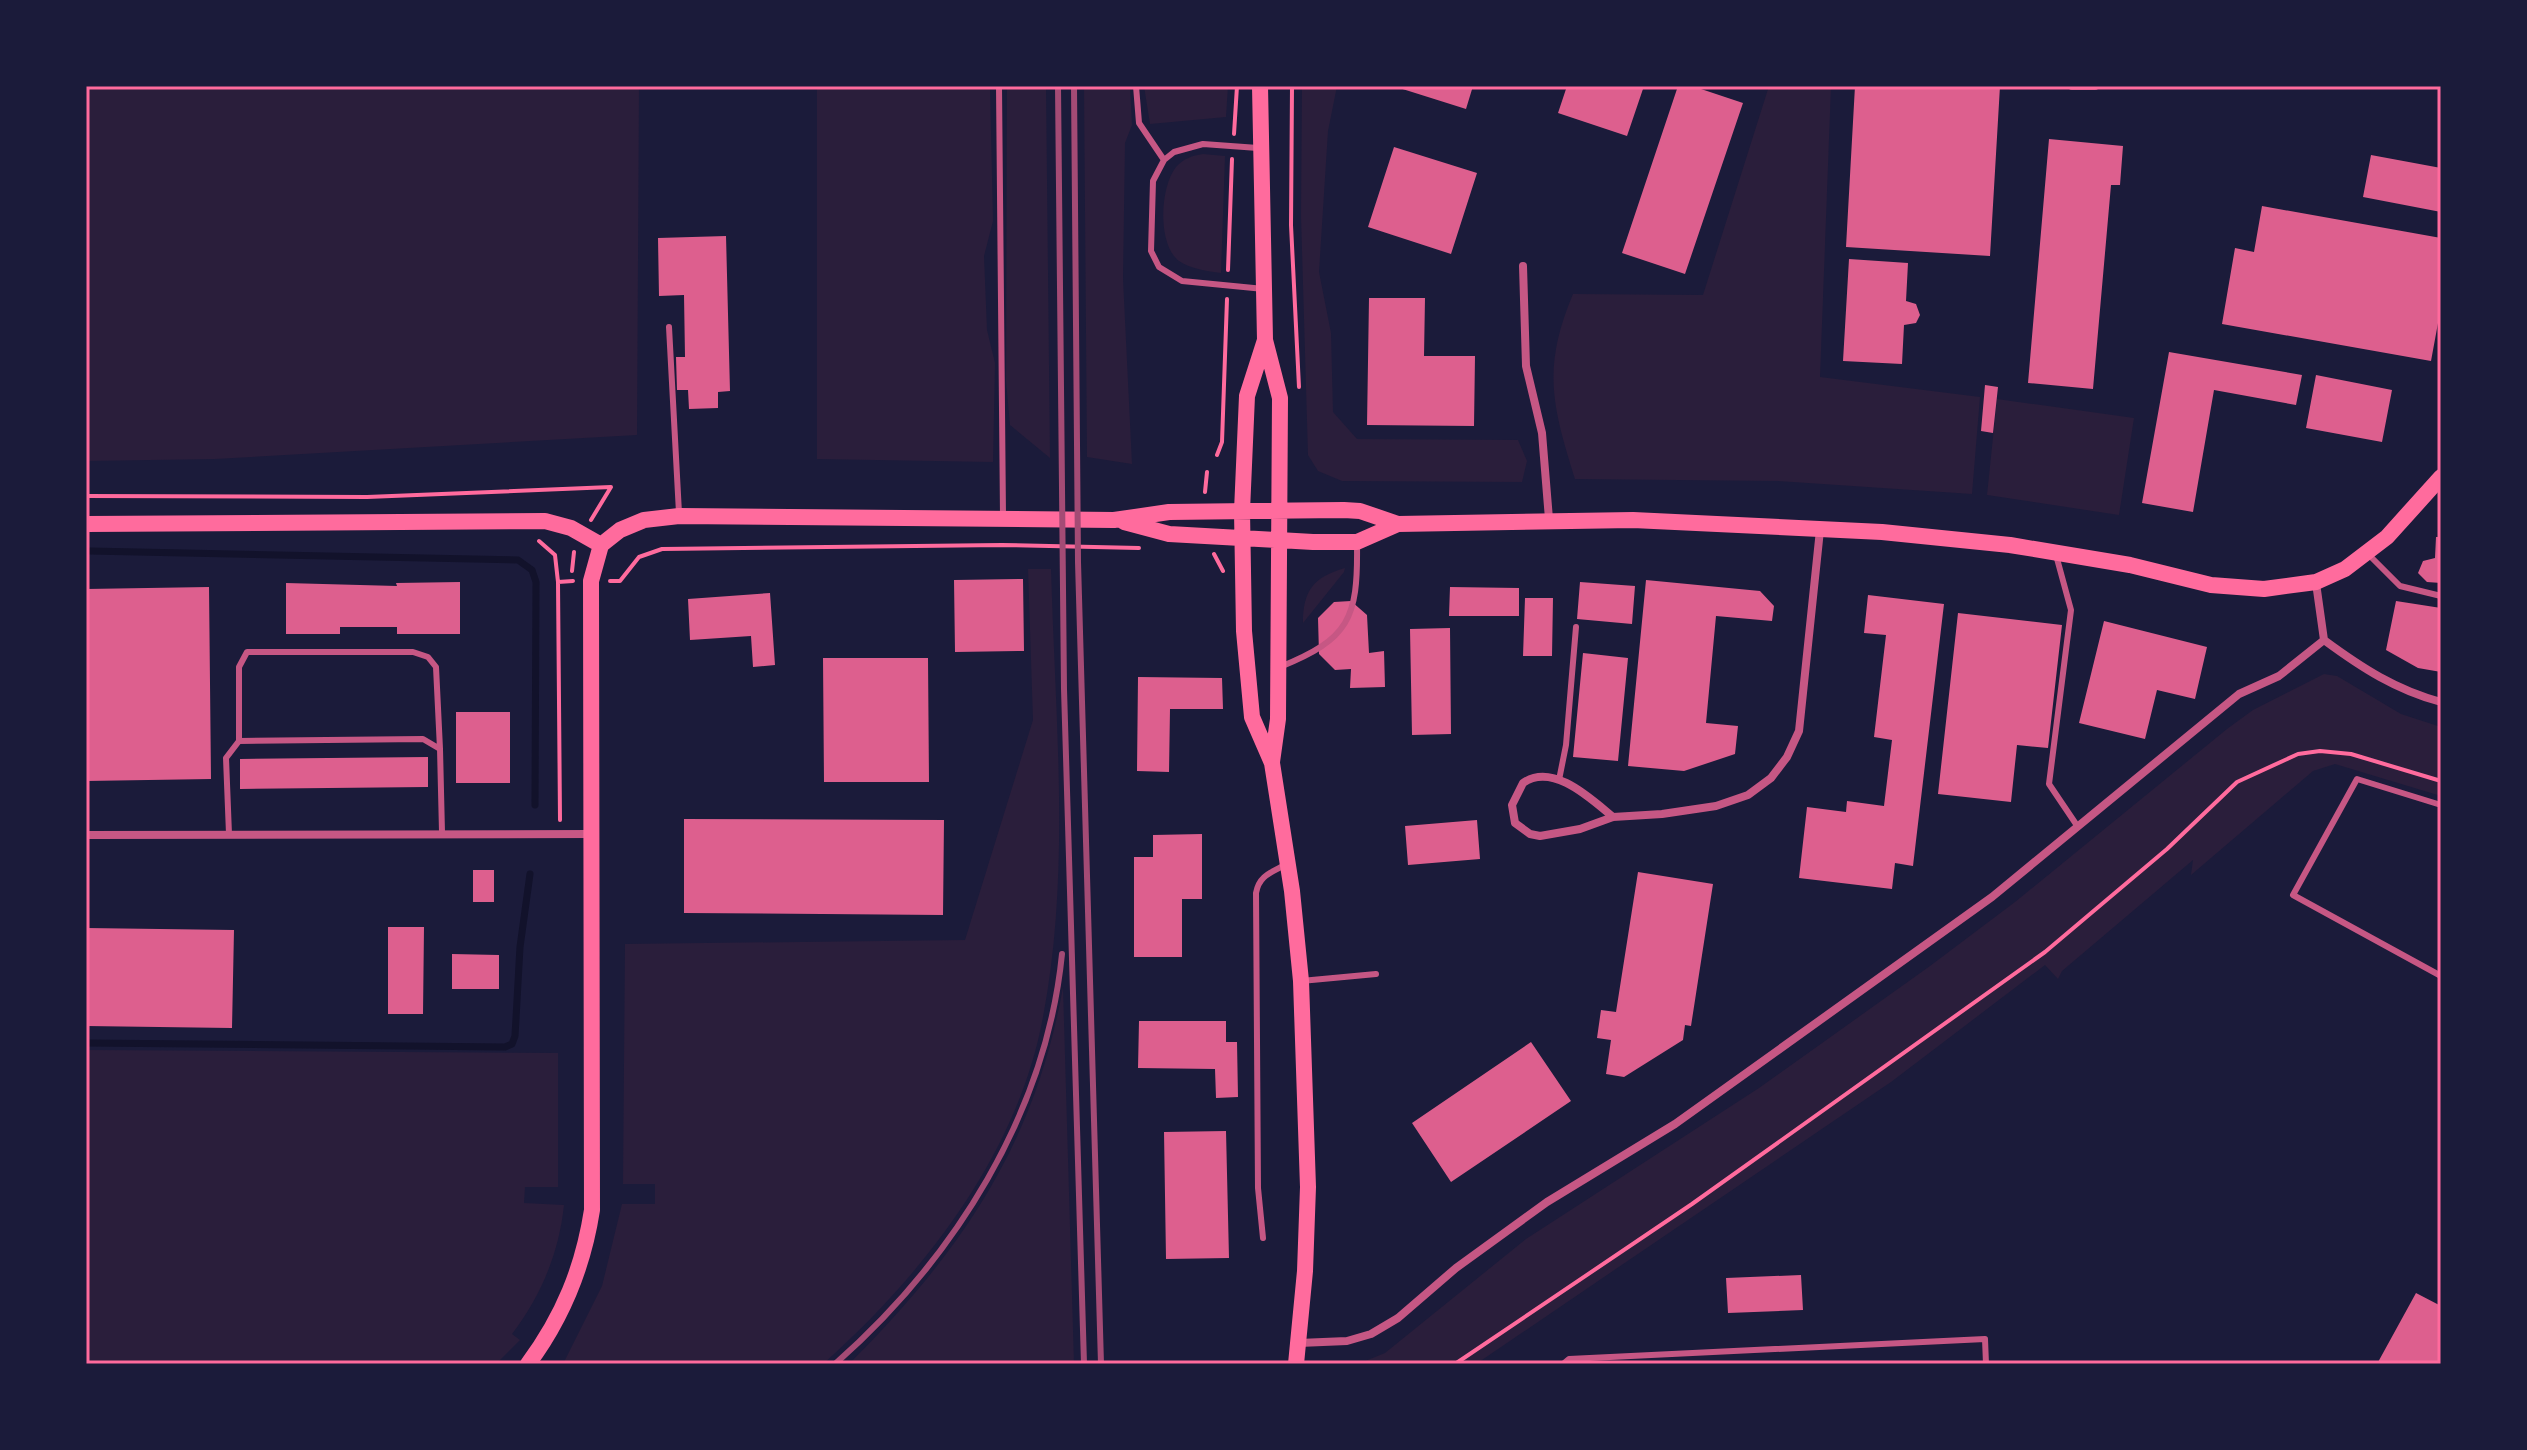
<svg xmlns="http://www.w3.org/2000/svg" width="2527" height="1450" viewBox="0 0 2527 1450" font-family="Signika,sans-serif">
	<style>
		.green { fill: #2a1e3b }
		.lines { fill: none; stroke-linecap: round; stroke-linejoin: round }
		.stream { stroke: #12122b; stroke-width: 7 }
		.building { fill: #dd5f8e }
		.path { stroke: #ff6b9d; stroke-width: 4 }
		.service { stroke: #c65784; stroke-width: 6 }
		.minor { stroke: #c65784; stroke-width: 8 }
		.secondary { stroke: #ff6b9d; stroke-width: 16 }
		.rail { stroke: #a44b75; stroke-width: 6 }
		.neatline { fill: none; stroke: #ff6b9d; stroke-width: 3 }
	</style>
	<rect width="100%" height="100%" fill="#1b1b3a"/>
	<!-- green -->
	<path class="green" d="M86 86H639L637 435 215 459 86 461Z
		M817 86H990L993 221 984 256 987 330 995 363 993 462 817 459Z
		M1007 86H1046L1050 458 1010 425 1006 381Z
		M1084 86H1130L1132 125 1125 143 1123 279 1132 464 1087 457Z
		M1144 86H1228L1226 117 1150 124Z
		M1302 86H1337L1328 131 1319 272 1331 333 1333 412 1357 439 1518 440 1527 461 1522 482 1342 481 1318 471 1308 455 1301 216Z
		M1769 86H1831L1820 377 1980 397 1972 494 1778 481 1575 479C1552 405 1542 368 1573 294L1703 295Z
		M1203 154 1225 156 1221 273C1207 271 1191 269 1179 261 1157 244 1160 187 1176 167 1184 158 1192 156 1203 154Z
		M1997 399 2134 418 2119 515 1987 495Z
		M1345 568 1344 572 1303 623C1303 591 1313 577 1345 568Z
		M1028 569H1051C1055 717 1071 871 1043 1017 1018 1153 924 1274 823 1364H563L602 1286 622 1204H655V1184H623L625 944 965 940 1033 720Z
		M2324 674 2337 676 2401 714 2441 727V796L2335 764 2313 771 2191 875 2193 860 2062 971 2058 979 2045 965 1891 1082 1476 1364H1358L1385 1353 1526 1239 1759 1088 1930 966 2015 902 2227 729 2253 710Z
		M1063 987 1074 1364H849C960 1253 1035 1145 1063 987Z
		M86 1050 558 1053V1187H525L524 1203 564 1205C559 1253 541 1296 512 1334L520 1340 496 1364H86Z"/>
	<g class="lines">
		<!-- stream -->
		<path class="stream" d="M90 551 518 560 532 570 536 582 535 805
			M86 1043 505 1047 512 1044 515 1036 520 947 530 874"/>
	</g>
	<!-- building -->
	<path class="building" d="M1393 86H1473L1466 109Z
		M1567 86H1644L1627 136 1558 113Z
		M1678 86H1692L1743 103 1685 274 1622 253Z
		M1855 86H2000L1990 256 1846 247Z
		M2049 139 2123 146 2120 185H2111L2093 389 2028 383Z
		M1394 147 1477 173 1451 254 1368 227Z
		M2371 155 2441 168V212L2363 197Z
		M2262 206 2441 238V323H2438L2431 361 2222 324 2235 248 2254 252Z
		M726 236 730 391 718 392V408L689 409 688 390H677L676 357H685L684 295 659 296 658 238Z
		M1849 259 1908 263 1906 301 1916 304 1920 315 1916 323 1904 325 1902 364 1843 361Z
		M1369 298H1425L1424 356H1475L1474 426 1367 425Z
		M2169 352 2302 375 2296 405 2214 390 2193 512 2142 503Z
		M2316 375 2392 390 2382 442 2306 428Z
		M1985 385 1998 387 1993 433 1981 431Z
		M2436 537H2441V583L2427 582 2418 573 2423 561 2435 558Z
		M1023 579 1024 651 955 652 954 580Z
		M1646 580 1760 591 1774 606 1772 621 1716 616 1706 723 1738 726 1735 754 1684 771 1628 766Z
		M460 582V634H397V627H340V634H286V583L397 586 396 583Z
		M1580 582 1635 586 1632 624 1577 619Z
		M209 587 211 779 86 781V589Z
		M1450 587 1519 588V616H1449Z
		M770 593 775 665 753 667 751 636 690 640 688 599Z
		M1868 595 1944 604 1913 866 1895 863 1892 889 1799 878 1807 807 1846 812 1847 801 1884 806 1892 740 1874 737 1886 635 1864 633Z
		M1525 598H1553L1552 656H1523Z
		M1351 601 1367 615 1369 653 1384 651 1385 687 1350 688 1351 669 1335 670 1319 654 1318 618 1334 602Z
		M2396 601 2441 608V672L2418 668 2386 650Z
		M1958 613 2062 625 2048 748 2017 745 2011 802 1938 794Z
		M2104 621 2207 647 2195 699 2157 690 2145 739 2079 723Z
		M1450 628 1451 734 1412 735 1410 629Z
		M1583 653 1628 658 1618 761 1573 757Z
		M823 658H928L929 782H824Z
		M1138 677 1222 678 1223 709H1170L1169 772 1137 771Z
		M456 712H510V783H456Z
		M428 757V787L240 789V759Z
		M684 819 944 820 943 915 684 913Z
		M1477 820 1480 859 1408 865 1405 826Z
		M1202 834V899H1182V957H1134V857H1153V835Z
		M473 870H494V902H473Z
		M1638 872 1713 884 1691 1026 1685 1025 1683 1040 1624 1077 1606 1074 1611 1040 1597 1038 1601 1010 1616 1012Z
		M388 927H424L423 1014H388Z
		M86 928 234 930 232 1028 86 1026Z
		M452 954 499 955V989H452Z
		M1139 1021H1226V1042H1237L1238 1097 1216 1098 1215 1069 1138 1068Z
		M1531 1042 1571 1101 1451 1182 1412 1123Z
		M1226 1131 1229 1258 1166 1259 1164 1132Z
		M1801 1275 1803 1310 1728 1313 1726 1278Z
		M2416 1293 2441 1306V1364H2377Z"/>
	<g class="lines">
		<!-- path -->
		<path class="path" d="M1292 86 1291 225 1299 387
			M1234 134 1237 86
			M1228 270 1232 159
			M1217 455 1222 442 1227 299
			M1205 492 1207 472
			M86 496 367 497 611 487 591 520
			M539 541 555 555 558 582 573 581
			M1214 554 1223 571
			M572 571 574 552
			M610 581H620L639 557 662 549 1002 545 1139 548
			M558 582 560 820
			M1455 1364 1692 1204 2045 952 2167 849 2237 782 2298 754 2320 751 2351 754 2441 781"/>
		<!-- service -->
		<path class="service" d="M999 86 1003 517
			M1136 86 1139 123 1164 160
			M1258 148 1203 144 1174 152 1164 160 1153 181 1151 251 1159 267 1182 281 1264 289
			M669 327 679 513
			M2368 554 2400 586 2441 596
			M2056 555 2071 610 2049 784 2078 827
			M1280 667C1349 639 1358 619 1357 545
			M239 741V667L247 652H413L428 657 436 667 440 749
			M1559 780 1566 745 1576 627
			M2441 805 2357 779 2293 895 2441 976
			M229 834 226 758 239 741 423 739 440 749 442 832
			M1301 981 1376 974
			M1263 1238 1258 1188 1256 893C1259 876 1270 873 1285 865
			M1563 1364 1569 1359 1985 1339 1986 1364"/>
		<!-- minor -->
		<path class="minor" d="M2072 86H2095
			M1523 266 1526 366 1542 433 1549 519
			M2316 583 2324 640C2362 668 2396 690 2441 702
			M1613 817C1591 799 1553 762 1523 783L1512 805 1515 823 1530 834 1540 836 1580 829 1613 817 1662 814 1716 806 1748 795 1771 778 1787 757 1799 731 1820 530
			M86 835 592 834
			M1299 1343 1347 1341 1371 1334 1398 1318 1456 1268 1547 1202 1675 1124 1992 897 2239 694 2279 676 2324 640"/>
		<!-- secondary -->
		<path class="secondary" d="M1260 86 1265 340 1280 398 1278 719 1272 762
			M1265 340 1247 396 1242 511 1244 631 1252 717 1272 763 1292 891 1301 981 1308 1187 1305 1271 1296 1364
			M1124 522 1169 534 1313 542H1357L1398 524
			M86 524 545 521 571 528 601 545
			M528 1364C563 1317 583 1268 592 1210L591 581 601 545 620 530 644 520 679 516 1114 520 1169 512 1344 510 1360 511 1398 524 1633 520 1882 532 2010 545 2130 565 2211 585 2264 589 2316 582 2345 569 2387 537 2441 477"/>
		<!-- rail -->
		<path class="rail" d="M1058 86 1064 689 1084 1364
			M1074 86 1078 562 1101 1364
			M835 1364C954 1259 1046 1114 1062 954"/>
	</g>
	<!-- border -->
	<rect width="2527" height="1450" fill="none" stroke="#1b1b3a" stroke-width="176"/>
	<rect x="88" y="88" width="2351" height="1274" class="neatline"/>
</svg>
